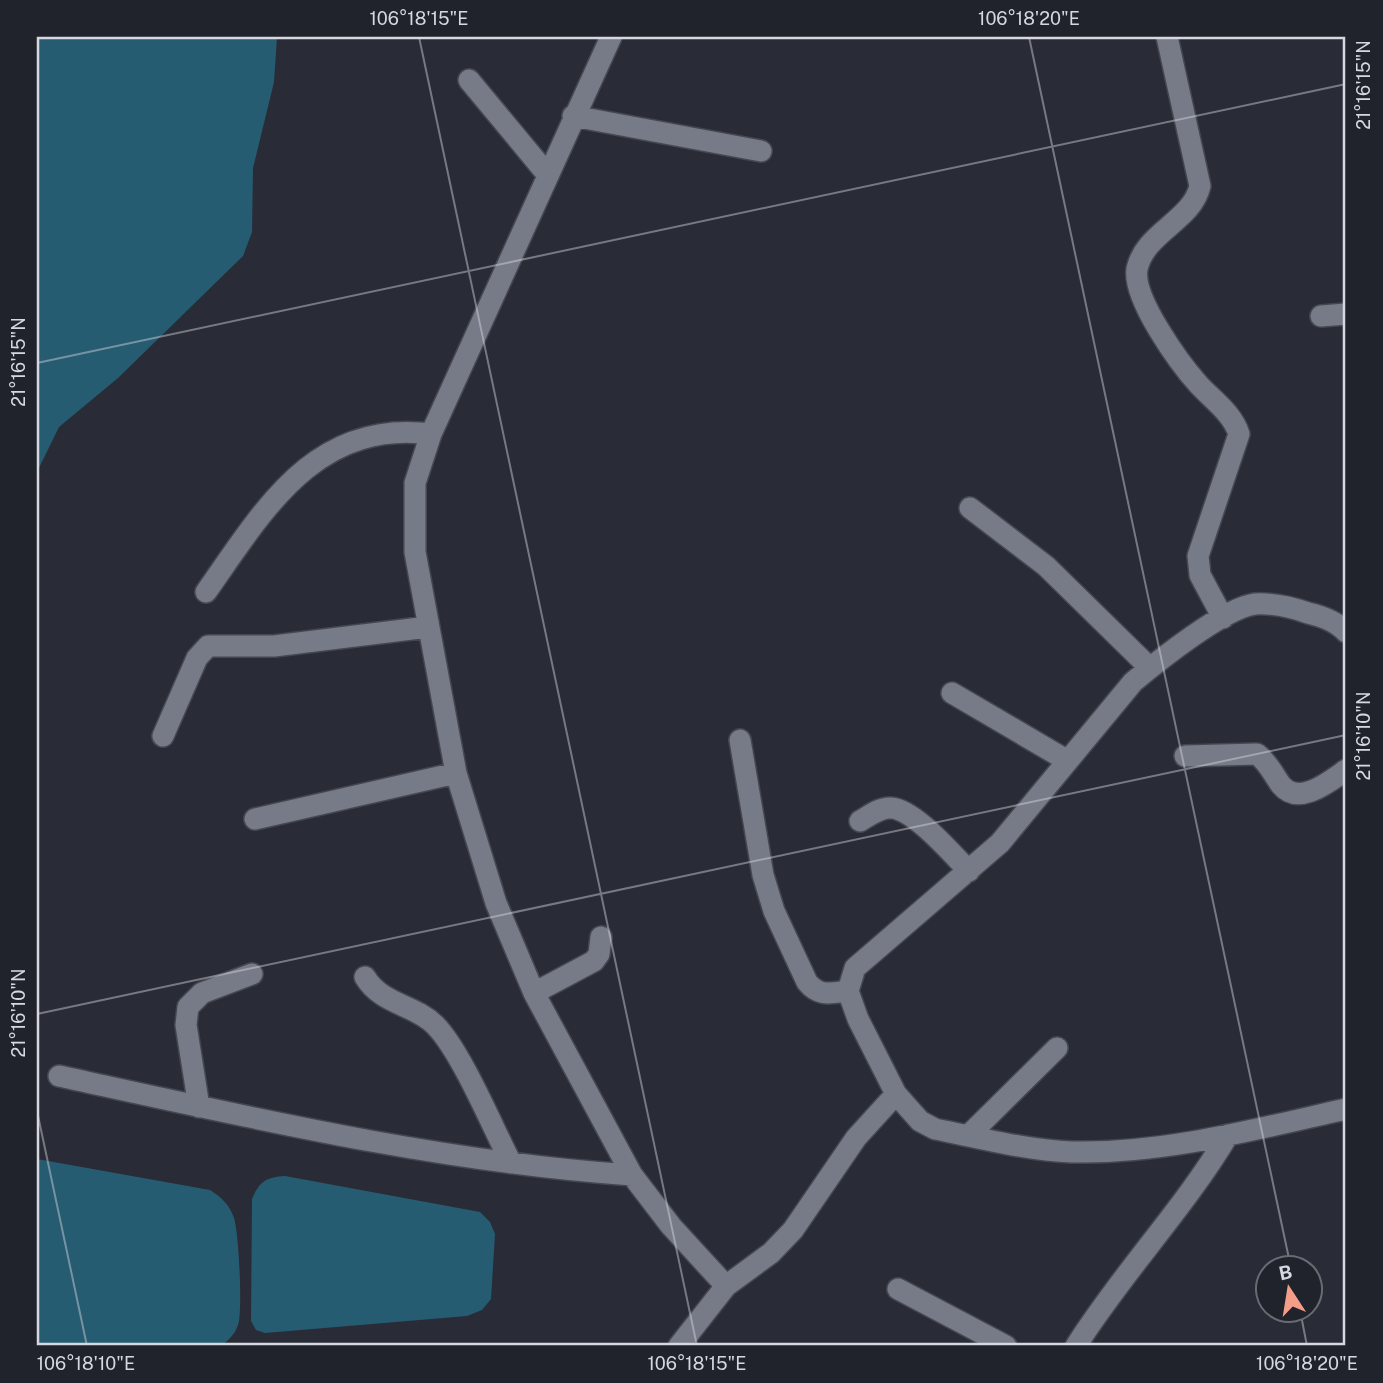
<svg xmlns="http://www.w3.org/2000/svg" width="1383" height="1383" viewBox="0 0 1383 1383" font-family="'Public Sans',sans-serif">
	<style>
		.water { fill: #265c71 }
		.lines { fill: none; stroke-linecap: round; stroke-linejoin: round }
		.minor-casing { stroke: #454750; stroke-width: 24 }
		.minor { stroke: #777a87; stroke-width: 21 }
		.ticks { fill: none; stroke: #d6d8df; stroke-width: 2; stroke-opacity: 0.45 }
		.neatline { fill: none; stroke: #d6d8df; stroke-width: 2.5 }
		.ticks-label { font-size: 18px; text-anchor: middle; fill: #d6d8df }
	</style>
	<rect width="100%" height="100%" fill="#292c36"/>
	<!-- water -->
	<path class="water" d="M37 37H277L274 82 253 168 252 232 243 256 118 378 59 427 37 472Z
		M37 1159 210 1190C221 1197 229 1204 234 1218 239 1235 242 1302 239 1321 237 1332 230 1339 221 1346H37Z
		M285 1176 480 1212 490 1222 495 1234 491 1299 482 1310 467 1316 265 1333 256 1330 251 1321 252 1199C259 1182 266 1177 285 1176Z"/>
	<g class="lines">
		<defs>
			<path id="minor" d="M611 37 431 434 415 483V552L456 773 496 903 534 993 632 1175 671 1226 726 1286 679 1346
				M1167 37 1200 186C1192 221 1145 232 1137 269 1132 298 1180 364 1199 385 1214 401 1232 413 1239 434L1198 556 1200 575 1223 618
				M469 80 547 174
				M573 116 761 151
				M1321 316 1346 314
				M970 508 1046 566 1150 668
				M206 592C264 510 315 419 431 434
				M1346 632C1337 622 1321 616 1308 613 1291 607 1274 603 1255 604 1224 608 1158 661 1133 682L1000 843 855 968 848 991 858 1019 896 1094 920 1121 935 1129C980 1138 1026 1150 1072 1152 1164 1154 1257 1129 1346 1109
				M952 693 1068 761
				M163 736 197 658 208 646H274L428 627
				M740 740 763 875 774 911 807 982C819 997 830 993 848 991
				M1185 756 1257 754C1268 762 1273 774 1281 785 1299 807 1330 781 1346 770
				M255 819 456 773
				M860 821C869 816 880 807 891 808 914 809 952 854 969 871
				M365 977C382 1005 414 1004 435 1025 461 1051 493 1128 511 1163
				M534 993 594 961 599 954 601 937
				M59 1076C248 1117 439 1162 632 1175
				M199 1107 186 1025 188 1007 202 993 252 974
				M969 1135 1057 1048
				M726 1286 771 1253 793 1230 856 1138 896 1094
				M898 1289 1006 1346
				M1076 1346C1122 1273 1183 1210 1228 1135"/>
		</defs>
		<!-- minor casing -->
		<use href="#minor" class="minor-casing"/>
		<!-- minor -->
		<use href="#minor" class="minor"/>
	</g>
	<!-- ticks -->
	<path class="ticks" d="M419 37 697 1346M1029 37 1291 1268M37 363 1346 84M37 1014 1346 735M37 1111 87 1346M1300 1310 1307 1346"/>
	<!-- border -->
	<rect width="1383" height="1383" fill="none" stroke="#20222c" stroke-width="77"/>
	<!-- north arrow -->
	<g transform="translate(1289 1289) rotate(348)"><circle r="33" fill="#20222c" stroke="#696b74" stroke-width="2"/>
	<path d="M0-5L12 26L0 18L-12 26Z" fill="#f49e8a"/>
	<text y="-10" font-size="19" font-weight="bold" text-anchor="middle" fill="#d6d8df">B</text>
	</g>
	<rect x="38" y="38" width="1306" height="1306" class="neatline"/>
	<g class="ticks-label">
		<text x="419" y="25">106°18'15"E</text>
		<text x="1029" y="25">106°18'20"E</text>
		<text transform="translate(1364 85) rotate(-90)" y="6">21°16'15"N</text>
		<text transform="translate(19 362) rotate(-90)" y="6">21°16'15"N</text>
		<text transform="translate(1364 736) rotate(-90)" y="6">21°16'10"N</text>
		<text transform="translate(19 1013) rotate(-90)" y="6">21°16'10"N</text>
		<text x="86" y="1370">106°18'10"E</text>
		<text x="697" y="1370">106°18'15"E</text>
		<text x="1307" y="1370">106°18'20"E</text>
	</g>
</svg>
